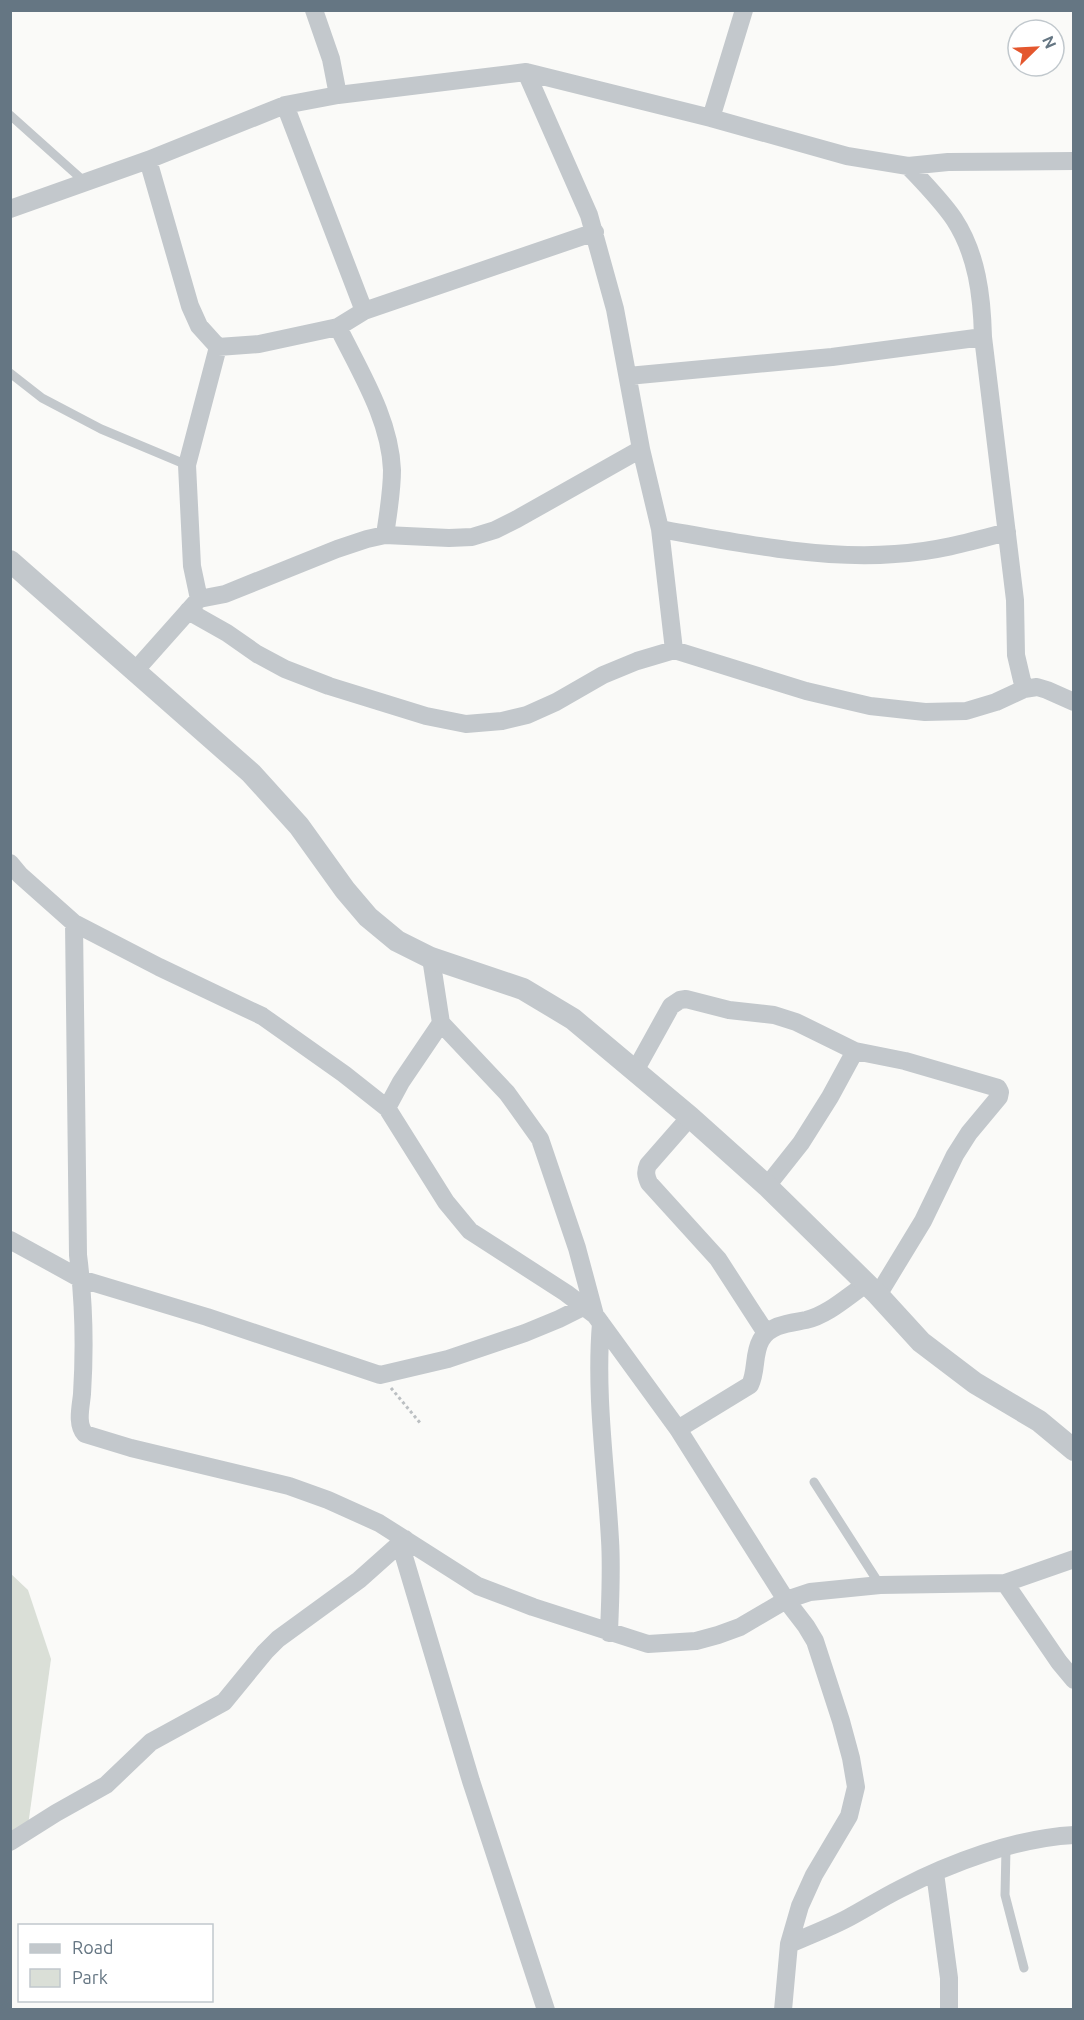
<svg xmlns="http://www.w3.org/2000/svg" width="1084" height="2020" viewBox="0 0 1084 2020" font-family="Ubuntu,sans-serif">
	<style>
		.green { fill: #dadfd7 }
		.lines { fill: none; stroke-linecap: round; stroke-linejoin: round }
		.path { stroke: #bbbfc2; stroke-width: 3; stroke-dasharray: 3 3; stroke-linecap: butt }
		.service { stroke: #c3c8cc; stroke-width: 9 }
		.minor { stroke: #c3c8cc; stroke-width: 18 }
		.tertiary { stroke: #c3c8cc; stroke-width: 22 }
	</style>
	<rect width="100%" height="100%" fill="#fafaf8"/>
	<!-- green -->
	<path class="green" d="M10 1573 28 1590 51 1659 27 1833 10 1844Z"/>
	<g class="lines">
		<!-- path -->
		<path class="path" d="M391 1388 421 1424"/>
		<!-- service -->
		<path class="service" d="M10 115 86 183
			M10 373 42 398 101 429 187 465
			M814 1482 880 1585
			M1006 1848 1005 1895 1024 1968"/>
		<!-- minor -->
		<path class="minor" d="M314 10 331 59 338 95
			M526 72 589 215 615 309 641 449 660 529 674 650
			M285 105 364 311
			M711 118 744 10
			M148 160 190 306 199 326 218 347
			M908 166C924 183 941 200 954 219 977 254 982 296 983 337L1015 600 1016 655 1024 689
			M10 209 148 160 285 105 338 95 526 72 711 118 847 156 908 166 948 162 1074 161
			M338 327C360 372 390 419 392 470 392 492 388 514 385 535
			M218 347 259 344 338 327 364 311 595 232
			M628 376 832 357 983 337
			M660 529C734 542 820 560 895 554 934 552 970 542 1007 532
			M199 599 192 566 187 465 218 347
			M188 611 227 633 257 654 285 669 329 686 426 716 466 724 502 721 527 715 556 702 603 675 637 661 674 650 806 691 870 706 925 712 966 711 996 702 1024 689 1037 687 1047 690 1074 702
			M134 672 199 599 225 594 337 549 367 539 385 535 449 538 472 537 495 530 517 519 641 449
			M10 863 20 875 74 923 159 967 262 1016 344 1074 387 1108
			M74 923 78 1255C84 1302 85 1347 82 1394 81 1406 76 1424 85 1434L131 1448 289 1486 328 1500 379 1523 478 1586 533 1607 648 1644 696 1641 718 1635 740 1627 786 1600 810 1592 880 1585 1005 1583 1074 1559
			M431 958 441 1023 507 1093 540 1139 577 1248 595 1315
			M441 1023 401 1082 387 1108 446 1202 470 1231 566 1293 595 1315 678 1429 786 1600 806 1626 815 1641 841 1721 851 1758 856 1787 849 1816 814 1875 800 1906 789 1944 783 2010
			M635 1071 671 1006 680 1000 686 999 729 1010 774 1015 796 1022 855 1051 905 1061 998 1088 1000 1092 999 1097 969 1133 955 1155 923 1221 878 1295
			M690 1117 648 1165C645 1172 646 1176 649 1183L718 1259 766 1333
			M767 1186 801 1143 830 1097 855 1051
			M10 1240 81 1279 207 1317 380 1375 448 1359 525 1333 559 1319 585 1306
			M601 1323C595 1396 606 1467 610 1540 612 1571 610 1602 609 1633
			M678 1429 750 1385C757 1371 753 1354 761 1340 770 1324 791 1323 806 1320 828 1315 848 1296 866 1284
			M400 1543 471 1781 546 2010
			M1005 1583 1059 1662 1074 1680
			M10 1842 56 1813 106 1785 151 1742 224 1702 265 1652 278 1639 359 1580 405 1539
			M935 1873 949 1978V2010
			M789 1944C808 1936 829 1928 848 1918 865 1909 882 1898 900 1889 950 1863 1016 1838 1074 1835"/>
		<!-- tertiary -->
		<path class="tertiary" d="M10 561 251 773 299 826 345 890 368 917 397 941 431 958 523 989 573 1019 690 1117 767 1186 878 1295 921 1342 975 1383 1039 1421 1074 1450"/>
	</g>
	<!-- border -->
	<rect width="1084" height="2020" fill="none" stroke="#657683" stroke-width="24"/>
	<!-- legend -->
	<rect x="18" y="1924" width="195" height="78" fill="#ffffff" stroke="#c1c8cd" stroke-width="1.5"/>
	<rect x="30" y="1944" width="30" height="9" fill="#c3c8cc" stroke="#c1c8cd" stroke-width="1.5"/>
	<text x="72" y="1954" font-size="18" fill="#657683">Road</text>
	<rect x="30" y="1969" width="30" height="18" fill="#dadfd7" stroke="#c1c8cd" stroke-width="1.5"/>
	<text x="72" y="1984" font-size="18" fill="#657683">Park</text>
	<!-- north arrow -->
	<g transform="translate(1036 48) rotate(66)"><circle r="28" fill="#ffffff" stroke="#c1c8cd" stroke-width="1.5"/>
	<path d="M0-4.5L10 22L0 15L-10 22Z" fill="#e4572e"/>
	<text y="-9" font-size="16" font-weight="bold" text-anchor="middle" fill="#657683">N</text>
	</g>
</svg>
